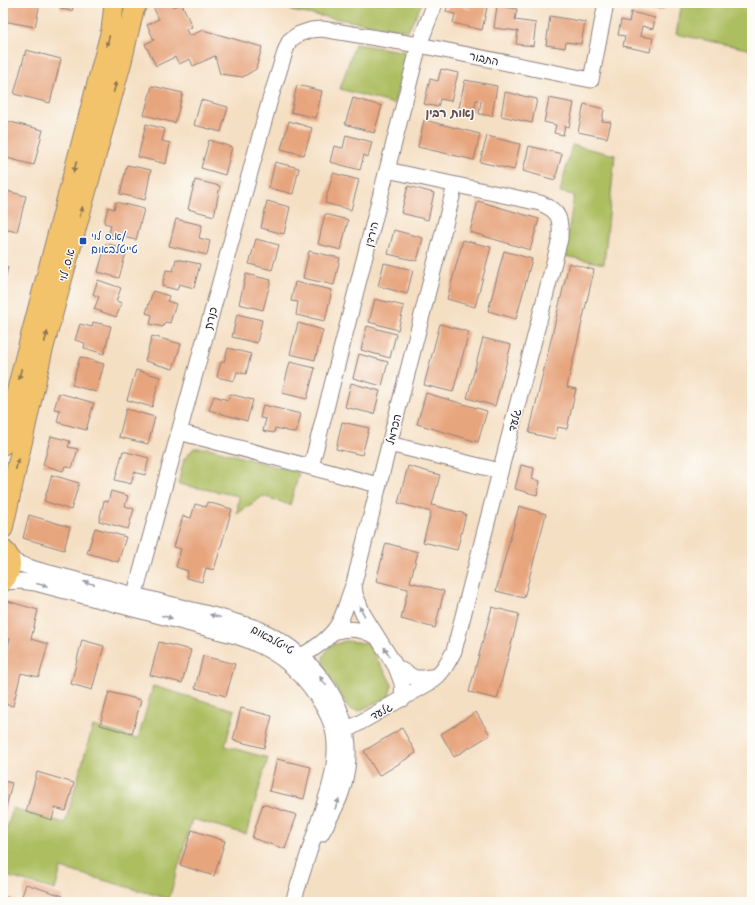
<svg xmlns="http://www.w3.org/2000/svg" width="755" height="905" viewBox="0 0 755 905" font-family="'Playpen Sans','Playpen Sans Hebrew',sans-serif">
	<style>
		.green { fill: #adbe61; stroke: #68704e }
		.building { fill: #e7a57e }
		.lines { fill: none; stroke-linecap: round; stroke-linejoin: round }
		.minor-casing { stroke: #8c807f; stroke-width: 17 }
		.major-casing { stroke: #8c807f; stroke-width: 21 }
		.minor { stroke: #fff; stroke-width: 15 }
		.major { stroke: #f2c36a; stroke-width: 19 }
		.oneway { fill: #8a7252 }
		.oneway2 { fill: #9c9ca7 }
		.transit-dot { fill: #1a4fb4; stroke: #fdfcf7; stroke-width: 1.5 }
		.labels { text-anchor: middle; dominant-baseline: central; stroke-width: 3; stroke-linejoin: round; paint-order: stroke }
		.street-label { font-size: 11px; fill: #22223b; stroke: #fdfcf7 }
		.transit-label { font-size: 11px; fill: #164399; stroke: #fdfcf7; text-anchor: start }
		.neighbourhood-label { font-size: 12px; font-weight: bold; fill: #675052; stroke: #fdfcf7 }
	</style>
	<rect width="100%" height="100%" fill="#fdfcf7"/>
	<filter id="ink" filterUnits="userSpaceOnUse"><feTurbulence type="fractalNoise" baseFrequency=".025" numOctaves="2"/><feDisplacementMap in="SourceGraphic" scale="8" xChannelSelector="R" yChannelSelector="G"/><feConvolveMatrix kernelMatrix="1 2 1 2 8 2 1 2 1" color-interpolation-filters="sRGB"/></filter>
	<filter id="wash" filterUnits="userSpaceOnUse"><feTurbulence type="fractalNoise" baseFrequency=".012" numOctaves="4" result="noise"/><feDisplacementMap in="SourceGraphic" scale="16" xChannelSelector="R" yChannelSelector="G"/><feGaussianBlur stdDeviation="0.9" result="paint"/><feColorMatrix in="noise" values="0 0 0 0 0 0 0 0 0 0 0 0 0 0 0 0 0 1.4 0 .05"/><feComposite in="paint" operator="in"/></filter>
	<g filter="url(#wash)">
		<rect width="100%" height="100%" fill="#f5dfc3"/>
		<!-- green -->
		<path class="green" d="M294 3H422L408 31 291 11Z
			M682 3H752V50L676 34Z
			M355 44 408 52 394 104 340 89Z
			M572 145 615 155 604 264 565 256 574 195 560 192Z
			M194 448H209L299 473 290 505 263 496 237 514 239 496 178 484 184 459Z
			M345 641 358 642 367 644 387 675 392 685 389 696 359 711 349 709 324 668 323 657 330 646Z
			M153 686 235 710 225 746 268 758 246 834 192 819 169 899 61 868 55 890 3 875V843L13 808 65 823 93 726 138 739Z"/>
		<g id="blocks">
			<!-- building -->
			<path class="building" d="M4 3H40L35 27 3 21Z
				M62 3H74L72 11 60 9Z
				M157 3H171L173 7 182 4 192 27 186 29 189 36 203 30 262 47 256 69 243 77 220 74 215 56 193 66 190 59 179 64 175 57 156 66 145 44 154 40 147 25 159 19 152 5Z
				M248 3H260L258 7Z
				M448 3H463V7L470 9 471 3H488L482 30 453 23 455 14 446 12Z
				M643 3H665L664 9 643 5Z
				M497 6 517 9 515 20 536 23 533 46 516 44 518 31 494 28Z
				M631 12 655 18 653 29 642 26 640 36 653 38 650 52 623 46 625 36 618 35 621 20 629 22Z
				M550 16 585 22 581 44 566 42 565 48 546 45Z
				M26 50 61 59 50 103 14 94Z
				M441 69 458 73 451 101 440 99 438 107 424 104 430 79 438 81Z
				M465 80 497 86 492 116 479 114 481 101 476 100 474 111 459 108Z
				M297 85 322 91 316 118 291 112Z
				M152 86 183 93 175 123 144 115Z
				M505 92 537 99 532 123 501 116Z
				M353 98 382 106 374 133 345 124Z
				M549 98 574 103 569 127 565 126 563 135 554 133 556 125 544 122Z
				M201 100 228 107 221 132 194 125Z
				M584 104 604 109 602 121 611 122 607 138 578 132Z
				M424 120 480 134 474 160 418 147Z
				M6 121 43 130 34 165 3 157V133Z
				M289 121 312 128 304 155 281 149Z
				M146 124 165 129 162 141 170 143 166 164 138 157Z
				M346 135 372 142 368 157 364 155 360 170 330 162 334 146 343 148Z
				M487 136 520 144 514 170 480 162Z
				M209 140 232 147 225 175 201 168Z
				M529 146 562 154 555 180 523 171Z
				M275 162 299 168 293 194 269 188Z
				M127 165 151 170 145 200 120 194Z
				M333 173 359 180 351 210 325 203Z
				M195 180 220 186 214 216 188 209Z
				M408 186 434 193 428 220 401 213Z
				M3 190 26 196 17 232 3 229Z
				M267 201 290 207 284 234 261 228Z
				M478 201 539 219 530 250 470 232Z
				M116 202 144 209 136 240 109 234 111 225 104 223 108 207 114 209Z
				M325 214 348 220 341 250 318 244Z
				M176 219 202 225 199 238 210 241 207 255 169 246Z
				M394 230 423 238 417 261 388 254Z
				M256 239 279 245 272 270 249 264Z
				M463 240 491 247 475 307 447 299Z
				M106 243 127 249 119 278 98 272Z
				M309 251 340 258 334 285 303 278Z
				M504 251 532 259 516 319 488 311Z
				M176 259 200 264 194 288 179 284 177 290 162 286 166 270 173 271Z
				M384 263 413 270 407 294 378 286Z
				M569 263 594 270 567 387 576 389 567 429 558 427 555 439 529 433Z
				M3 265 8 267 4 285H3Z
				M246 274 271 280 263 310 239 304Z
				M98 280 121 288 116 301 122 303 116 317 94 309 99 297 93 294Z
				M295 282 332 290 325 321 296 315 298 302 291 301Z
				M153 291 169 296 167 301 176 304 170 323 165 322 163 327 150 324 152 315 146 313Z
				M375 299 404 306 398 330 369 322Z
				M237 314 262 320 257 343 232 337Z
				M93 322 111 326 104 354 84 348 85 343 75 340 80 324 92 327Z
				M298 323 323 330 315 360 290 354Z
				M440 324 469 332 453 392 424 385Z
				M367 326 396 334 390 358 361 350Z
				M152 336 181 344 173 369 145 361Z
				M483 338 511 345 495 406 467 398Z
				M228 348 251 354 246 374 237 372 234 381 217 377 221 362H224Z
				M359 354 388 362 382 386 353 378Z
				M80 357 104 364 96 392 72 385Z
				M290 362 315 368 307 399 282 393Z
				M136 370 160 377 152 407 127 400Z
				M351 383 380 391 374 414 345 407Z
				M59 393 94 403 86 430 57 422 60 410 54 409Z
				M426 393 487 411 478 442 417 424Z
				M230 394 253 400 247 421 209 410 214 396 228 400Z
				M263 405 301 414 296 433 275 428 274 433 263 431 266 419 260 418Z
				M126 409 155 417 148 444 119 437Z
				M342 422 369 428 362 455 336 449Z
				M51 436 70 441 68 447 78 449 72 468 65 466 63 471 43 465Z
				M123 451 149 458 145 475 134 472 131 484 115 480Z
				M521 465 534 468 532 479 540 481 537 495 515 489Z
				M408 466 440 475 432 505 466 514 457 550 423 542 431 512 398 503Z
				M52 475 79 483 71 510 44 501Z
				M111 491 128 496 125 506 134 509 128 529 99 521 104 501 108 502Z
				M207 502 232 509 214 570 206 568 202 582 186 578 188 571 176 567 181 549 174 547 183 516 191 518 195 504 206 507Z
				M519 506 546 514 524 598 496 591Z
				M29 515 70 527 64 550 23 538Z
				M95 528 126 537 118 562 87 553Z
				M386 543 418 552 410 582 444 591 435 628 401 619 408 589 376 581Z
				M4 600 38 610 31 639 48 644 39 677 21 673 13 706 3 704V665H4L10 639 3 638Z
				M492 607 519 614 497 699 469 692Z
				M82 640 104 646 92 690 71 684Z
				M159 642 191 650 182 683 150 675Z
				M203 656 235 664 226 696 195 688Z
				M109 692 141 700 132 734 100 725Z
				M241 708 272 716 264 748 233 740Z
				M476 712 490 735 454 757 441 734Z
				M402 728 416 753 379 776 364 751Z
				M277 759 311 767 304 799 269 791Z
				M37 772 74 783 66 811 55 808 52 820 26 812Z
				M3 781 12 783 4 815H3Z
				M263 804 297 815 285 849 252 838Z
				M192 830 225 841 214 876 180 865Z
				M26 884 63 896 61 902H20Z
				M3 896 20 902H3Z"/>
		</g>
	</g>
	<g filter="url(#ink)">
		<use href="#blocks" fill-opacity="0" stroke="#8c807f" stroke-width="1"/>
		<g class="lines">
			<defs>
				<path id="minor" d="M179 432 378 485
					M389 444 500 471
					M311 467 419 45 435 3
					M9 557 17 563 38 570C85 582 133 595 181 607 199 612 218 616 236 622 244 624 252 626 259 629 317 656 360 714 345 779 341 799 331 816 321 834
					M3 582 21 581 35 583 236 636C272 648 297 665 318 698 325 709 332 721 334 734 337 753 334 771 329 789L293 902
					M354 584 355 594 363 614 396 667 402 683 403 699
					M131 608 269 103 286 49 290 40 299 34 311 30 322 29 419 45 591 80 606 3
					M333 632C350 627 362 629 377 637
					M301 656C316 648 334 635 341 619 346 608 349 595 354 583L455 185
					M396 667 415 678H424L438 676
					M334 733 347 730 429 683C443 673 446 666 454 651L560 239C561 219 560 211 540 203L387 170"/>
				<path id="major" d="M3 445 26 353 111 30 113 13 114 3
					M3 529 42 354 122 61 134 10 138 3
					M3 549C14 558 12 572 3 582"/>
			</defs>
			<!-- minor casing -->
			<use href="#minor" class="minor-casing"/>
			<!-- major casing -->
			<use href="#major" class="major-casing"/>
			<!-- minor -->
			<use href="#minor" class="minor"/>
			<!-- major -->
			<use href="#major" class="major"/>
		</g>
		<!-- one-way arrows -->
		<defs><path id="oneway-solid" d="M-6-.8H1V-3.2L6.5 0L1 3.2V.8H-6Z"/></defs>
		<g class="oneway">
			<use href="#oneway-solid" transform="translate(108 41) rotate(105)"/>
			<use href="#oneway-solid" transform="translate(115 87) rotate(-75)"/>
			<use href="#oneway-solid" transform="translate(75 167) rotate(105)"/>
			<use href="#oneway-solid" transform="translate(81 212) rotate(-75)"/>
			<use href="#oneway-solid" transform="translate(46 337) rotate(-75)"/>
			<use href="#oneway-solid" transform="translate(20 374) rotate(104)"/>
			<use href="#oneway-solid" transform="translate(17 464) rotate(-77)"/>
		</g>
		<g class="oneway2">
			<use href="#oneway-solid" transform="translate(89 583) rotate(-166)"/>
			<use href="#oneway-solid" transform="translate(42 585) rotate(14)"/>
			<use href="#oneway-solid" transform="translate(362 611) rotate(-118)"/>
			<use href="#oneway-solid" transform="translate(215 616) rotate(-165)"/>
			<use href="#oneway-solid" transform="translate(167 617) rotate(14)"/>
			<use href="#oneway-solid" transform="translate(387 652) rotate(-123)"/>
			<use href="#oneway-solid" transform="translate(323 681) rotate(-126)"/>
			<use href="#oneway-solid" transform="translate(337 804) rotate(-68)"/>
		</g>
	</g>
	<!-- markers -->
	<rect class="transit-dot" x="79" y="237" width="8" height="8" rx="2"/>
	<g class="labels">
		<!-- street labels -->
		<g class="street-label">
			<text transform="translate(484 58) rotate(12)">התבור</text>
			<text transform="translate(371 234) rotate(-76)">הירדן</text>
			<text transform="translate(66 265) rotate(-75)">א.ס. לוי</text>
			<text transform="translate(210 318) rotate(-75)">כנרת</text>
			<text transform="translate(514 420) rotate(-75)">גלעד</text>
			<text transform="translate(393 429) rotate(-76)">הכרמל</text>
			<text transform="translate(273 639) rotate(29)">טייטלבאום</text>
			<text transform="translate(381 711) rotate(-29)">גלעד</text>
		</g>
		<!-- transit labels -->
		<g class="transit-label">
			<text x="91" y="235">א.ס לוי/<tspan x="91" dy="13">טייטלבאום</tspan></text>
		</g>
		<!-- neighbourhood labels -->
		<g class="neighbourhood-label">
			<text x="450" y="112">נאות רבין</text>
		</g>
	</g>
	<!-- margin -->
	<rect width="755" height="905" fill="none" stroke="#fdfcf7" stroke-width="16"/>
</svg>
